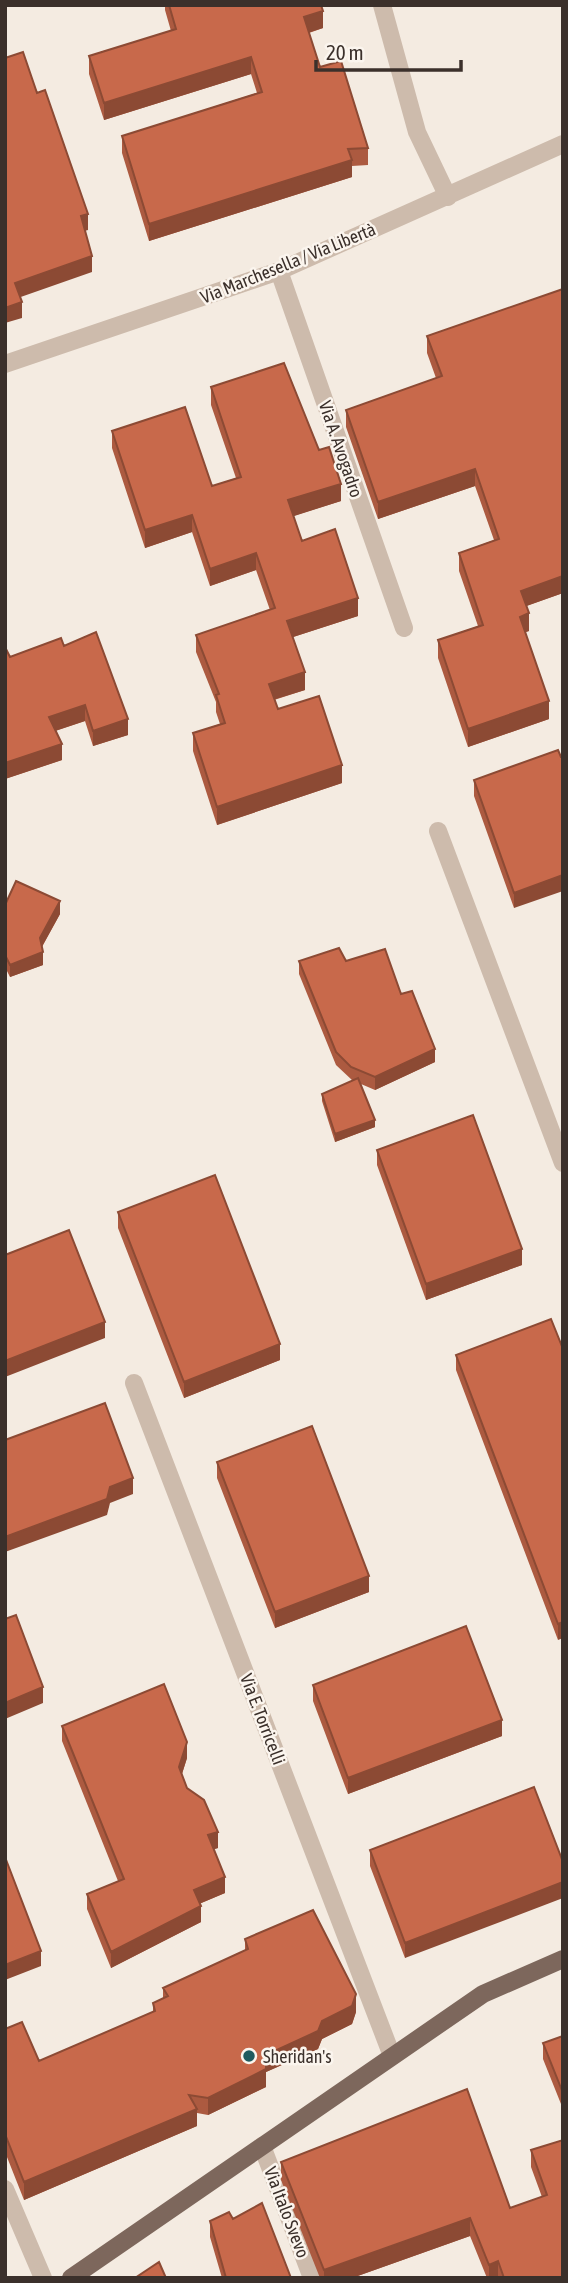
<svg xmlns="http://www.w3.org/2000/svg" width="568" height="2283" viewBox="0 0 568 2283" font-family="'Asap Condensed',sans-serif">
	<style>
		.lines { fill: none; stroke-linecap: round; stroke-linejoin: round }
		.minor { stroke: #cdbbac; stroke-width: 18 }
		.major { stroke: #7d675c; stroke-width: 18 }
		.wall { fill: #ac5a40 }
		.shaded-wall { fill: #8c4a34 }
		.building { fill: #c8694b; stroke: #8c4a34; stroke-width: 2 }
		.poi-dot { fill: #1f5a5e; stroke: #fbf5ee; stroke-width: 2.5 }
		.labels { text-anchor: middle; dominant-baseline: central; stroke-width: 5; stroke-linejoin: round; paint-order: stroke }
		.street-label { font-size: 18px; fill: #3b302b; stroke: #fbf5ee }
		.poi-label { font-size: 18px; fill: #3b302b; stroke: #fbf5ee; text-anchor: start }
	</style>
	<rect width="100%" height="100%" fill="#f4ebe1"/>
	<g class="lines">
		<!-- minor -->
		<path class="minor" d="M382 5 417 132 448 197
			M279 271 404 628
			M5 364 279 271 563 144
			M438 831 563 1163
			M134 1383 392 2056
			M262 2146 312 2278
			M5 2189 43 2278"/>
		<!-- major -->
		<path class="major" d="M71 2278 483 1994 563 1959"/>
	</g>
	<!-- wall -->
	<path class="wall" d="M165 5H321L323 28 309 33 320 67 368 148V165L352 166V177L149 241 122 153V136L257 93 251 74 104 120 89 74V56L171 31 165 10Z
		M563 289V593L526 606 529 631 525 632 549 719 468 747 438 658V640L478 626 459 571V553L494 540 475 486 378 519 346 427V410L436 378 427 353V336Z
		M211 387 319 450 341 501 293 516 302 541 358 616 293 637 305 690 274 700 278 709 342 783 217 825 193 751V733L220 724 216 712V702L196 652V635L270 610 256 570 210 586 192 532 145 548 112 448V431L212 486 236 478 211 405Z
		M64 646 128 735 93 746 85 721 55 731 62 760 5 779V647L10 657Z
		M561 757 514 908 474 796V780Z
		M5 905 60 914 42 947 43 965 10 977 5 967Z
		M299 961H346L401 994 435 1062 375 1090 361 1084 375 1127 335 1142 322 1101V1094L353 1081 336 1065 299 974Z
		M377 1150 522 1265 426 1300 377 1165Z
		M118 1212 280 1360 184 1398 118 1228Z
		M563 1349 558 1640 456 1370V1355Z
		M217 1462 369 1592 275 1628 217 1478Z
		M313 1685 502 1736 348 1794 313 1701Z
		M62 1726 187 1758 182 1774 187 1788 218 1848 214 1849 225 1893 199 1904 201 1922 111 1968 87 1909V1894L118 1881 62 1741Z
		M534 1787 405 1958 370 1866V1850Z
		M245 1939 356 2012 352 2024 322 2039 318 2049 266 2072V2087L208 2115 197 2113V2126L24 2200 5 2152V2029L39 2061 153 2012V2003L163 1998V1988L245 1950Z
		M563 2036V2109L543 2059V2043Z
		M563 2140V2278H487L470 2236 352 2278H320L281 2180V2162L510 2208 542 2197 531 2167V2150Z
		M233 2219 291 2278H222L210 2237V2221Z"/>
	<!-- shaded-wall -->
	<path class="shaded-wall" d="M323 11V28L304 34V17Z
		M251 57V74L104 120V103Z
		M352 160V177L149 241V224Z
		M88 214V230L81 232V216Z
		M92 256V272L15 299V283Z
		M22 302V318L5 323V308Z
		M475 469V486L378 519V502Z
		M341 484V501L288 518V500Z
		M192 515V532L145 548V530Z
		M256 553V570L210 586V569Z
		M563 576V593L521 608V591Z
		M358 598V616L287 639V621Z
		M529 613V631L520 634V617Z
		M305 672V690L269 701V684Z
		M549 701V719L468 747V729Z
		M85 705V721L49 733V717Z
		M128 719V735L93 746V731Z
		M62 744V760L5 779V763Z
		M342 765V783L217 825V807Z
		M563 875V891L514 908V893Z
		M60 901V914L40 950V938Z
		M43 952V965L10 977V965Z
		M435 1049V1062L375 1090V1077Z
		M375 1120V1127L335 1142V1134Z
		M522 1249V1265L426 1300V1284Z
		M105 1322V1338L5 1377V1361Z
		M280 1344V1360L184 1398V1382Z
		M133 1478V1494L110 1503 107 1515 5 1552V1537L110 1487Z
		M369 1576V1592L275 1628V1612Z
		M563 1622V1638L558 1640V1624Z
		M43 1687V1703L5 1719V1703Z
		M502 1720V1736L348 1794V1778Z
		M187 1742V1758L179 1783V1767Z
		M218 1832V1848L208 1851V1835Z
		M225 1877V1893L194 1906V1890Z
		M563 1882V1898L405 1958V1943Z
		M201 1906V1922L111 1968V1952Z
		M41 1951V1966L5 1980V1965Z
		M356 1994V2012L352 2024 322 2039 318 2049 266 2072V2087L208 2115V2098L266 2055 322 2021Z
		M197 2109V2126L24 2200V2182Z
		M470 2218V2236L352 2278H324V2270Z
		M498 2261V2278H489V2265Z"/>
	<!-- building -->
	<path class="building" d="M169 5H321L323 11 304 17 320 67 341 61 368 148 348 149 352 160 149 224 122 136 262 92 251 57 104 103 89 56 176 29Z
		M23 52 37 93 45 90 88 214 81 216 92 256 15 283 22 302 5 308V58Z
		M563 289V576L521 591 529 613 520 617 549 701 468 729 438 640 483 625 459 553 499 539 475 469 378 502 346 410 442 376 427 336Z
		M284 363 319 450 329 447 341 484 288 500 302 541 335 529 358 598 287 621 305 672 269 684 278 709 319 696 342 765 217 807 193 733 225 723 216 695 219 694 196 635 275 608 256 553 210 569 192 515 145 530 112 431 185 407 212 486 241 477 211 387Z
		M96 632 128 719 93 731 85 705 49 717 62 744 5 763V647L10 657 61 638 64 646Z
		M558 750 561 757H563V875L514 893 474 780Z
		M16 881 60 901 40 938 43 952 10 965 5 955V905Z
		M339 948 346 961 385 949 401 994 412 991 435 1049 375 1077 351 1067 336 1052 299 961Z
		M358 1078 375 1120 335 1134 322 1094Z
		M473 1115 522 1249 426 1284 377 1150Z
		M215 1175 280 1344 184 1382 118 1212Z
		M69 1230 105 1322 5 1361V1255Z
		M551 1319 563 1349V1622L558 1624 456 1355Z
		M105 1403 133 1478 110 1487 107 1499 5 1537V1440Z
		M312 1426 369 1576 275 1612 217 1462Z
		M16 1615 43 1687 5 1703V1619Z
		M466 1626 502 1720 348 1778 313 1685Z
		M164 1684 187 1742 179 1767 187 1788 204 1800 218 1832 208 1835 225 1877 194 1890 201 1906 111 1952 87 1894 124 1879 62 1726Z
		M534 1787 563 1862V1882L405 1943 370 1850Z
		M5 1857 41 1951 5 1965Z
		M313 1910 356 1994 352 2006 322 2021 318 2031 266 2055V2069L208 2098 189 2095 197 2109 24 2182 5 2134V2029L22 2022 39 2061 155 2011 153 2003 168 1996 163 1988 248 1949 245 1939Z
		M563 2036V2093L543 2043Z
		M467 2089 510 2208 547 2195 531 2150 563 2140V2278H504L498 2261 489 2265 470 2218 324 2270 281 2162Z
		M262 2203 291 2278H226L210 2221 229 2212 233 2219Z
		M159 2262 166 2278H135Z"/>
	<!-- markers -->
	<circle class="poi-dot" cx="249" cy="2056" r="7"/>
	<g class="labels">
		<!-- street labels -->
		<g class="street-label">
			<text transform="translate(288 263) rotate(-22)">Via Marchesella / Via Libertà</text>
			<text transform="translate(341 449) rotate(71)">Via A. Avogadro</text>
			<text transform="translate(263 1719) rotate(69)">Via E. Torricelli</text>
			<text transform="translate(287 2212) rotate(69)">Via Italo Svevo</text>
		</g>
		<!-- poi labels -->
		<g class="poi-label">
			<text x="263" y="2056">Sheridan's</text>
		</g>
	</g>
	<!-- border -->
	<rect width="568" height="2283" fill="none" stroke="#3b302b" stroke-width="14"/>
	<!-- scale -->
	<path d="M316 60v10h145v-10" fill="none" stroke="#3b302b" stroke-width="3.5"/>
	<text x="326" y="60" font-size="21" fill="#3b302b" stroke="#fbf5ee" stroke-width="5" paint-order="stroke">20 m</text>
</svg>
